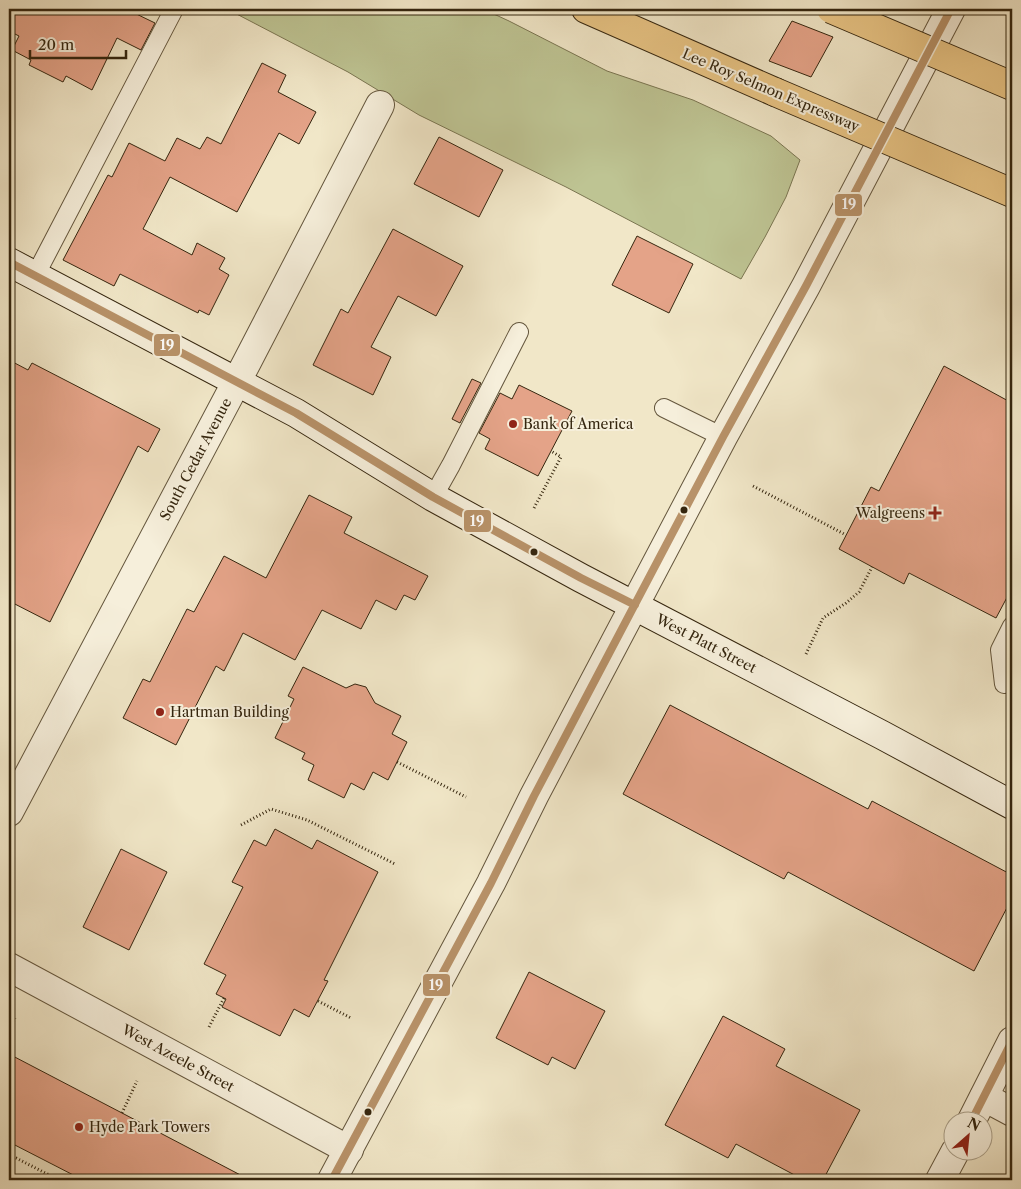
<svg xmlns="http://www.w3.org/2000/svg" width="1021" height="1189" viewBox="0 0 1021 1189" font-family="'Libre Caslon Text',serif">
	<style>
		.green { fill: #bec493; stroke: #7a7551 }
		.building { fill: #e4a388; stroke: #35260f }
		.lines { fill: none; stroke-linecap: round; stroke-linejoin: round }
		.service-casing { stroke: #64563d; stroke-width: 20 }
		.minor-casing { stroke: #64563d; stroke-width: 30 }
		.tertiary-casing { stroke: #64563d; stroke-width: 30 }
		.secondary-casing { stroke: #35260f; stroke-width: 30 }
		.motorway-casing { stroke: #35260f; stroke-width: 30 }
		.path { stroke: #35260f; stroke-width: 3; stroke-dasharray: 1 2.5; stroke-linecap: butt }
		.service { stroke: #f6efdb; stroke-width: 18 }
		.minor { stroke: #f6efdb; stroke-width: 28 }
		.tertiary { stroke: #f6efdb; stroke-width: 28 }
		.secondary { stroke: #f6efdb; stroke-width: 28 }
		.motorway { stroke: #e8c484; stroke-width: 28 }
		.motorway-bridge-casing { stroke: #35260f; stroke-width: 30; stroke-linecap: butt }
		.motorway-bridge { stroke: #e8c484; stroke-width: 28 }
		.bus-1-casing { stroke: #f6efdb; stroke-width: 11 }
		.bus-1 { stroke: #b89269; stroke-width: 8 }
		.poi-dot { fill: #8f2418; stroke: #f6efdb; stroke-width: 2 }
		.bus-dot { fill: #35260f; stroke: #f6efdb; stroke-width: 2 }
		.labels { text-anchor: middle; dominant-baseline: central; stroke-width: 4; stroke-linejoin: round; paint-order: stroke }
		.street-label { font-size: 14px; fill: #35260f; stroke: #f6efdb }
		.poi-label { font-size: 14px; fill: #35260f; stroke: #f6efdb; text-anchor: start }
		.line-badge { stroke: #f6efdb; stroke-width: 2 }
		.badge-label { font-size: 14px; text-anchor: middle; font-weight: bold; fill: #fff }
	</style>
	<rect width="100%" height="100%" fill="#f1e7c8"/>
	<filter id="stains"><feTurbulence type="fractalNoise" baseFrequency=".004" numOctaves="4"/><feColorMatrix values="0 0 0 0 .2 0 0 0 0 .09 0 0 0 0 .02 0 0 0 .5 -.17"/></filter>
	<radialGradient id="worn" r=".72"><stop offset=".6" stop-color="#630" stop-opacity="0"/><stop offset="1" stop-color="#630" stop-opacity=".3"/></radialGradient>
	<!-- green -->
	<path class="green" d="M227 9H483L509 21 607 71 693 100 771 136 800 160 786 197 765 237 741 279 566 187 419 115 348 72Z"/>
	<!-- building -->
	<path class="building" d="M17 9H126L155 23 141 50 117 38 92 90 66 76 63 82 29 65 31 60 12 50 19 36 9 31V25Z
		M792 21 833 37 811 77 769 61Z
		M262 63 286 75 278 92 316 112 299 144 279 133 237 212 170 177 143 229 192 255 197 243 225 258 219 269 229 275 209 315 199 310 198 313 120 274 114 286 63 260 108 175 112 177 129 143 165 161 177 138 200 149 207 137 221 144Z
		M439 137 503 170 479 217 414 184Z
		M393 229 463 266 436 316 398 296 371 347 391 357 373 395 313 365 341 309 348 313Z
		M637 236 693 264 669 313 612 285Z
		M9 360 28 370 32 363 160 429 148 452 138 446 50 622 9 601Z
		M944 366 1012 403V588L996 618 909 573 904 584 839 549 871 487 879 491Z
		M472 379 481 383 460 423 452 419Z
		M519 385 572 411 538 476 485 449 490 439 479 433 500 393 512 399Z
		M309 495 352 517 344 533 428 576 415 600 404 595 396 610 376 600 361 629 322 610 295 660 243 633 224 671 216 666 176 745 123 718 143 679 150 682 187 609 194 612 224 556 266 578Z
		M303 667 346 688 355 684 366 687 375 703 401 716 392 734 407 742 388 780 373 772 364 790 351 783 344 798 308 780 314 765 302 759 305 753 275 738 294 699 288 696Z
		M670 705 868 809 872 801 1012 875V898L974 971 788 872 784 879 623 794Z
		M275 829 312 849 317 840 378 872 324 980 328 981 309 1017 294 1009 280 1036 222 1007 226 999 216 994 226 975 204 964 243 887 232 882 254 840 266 846Z
		M121 849 167 872 129 950 83 927Z
		M529 972 605 1011 575 1069 552 1057 548 1065 496 1038Z
		M723 1016 785 1049 776 1066 860 1110 823 1180H804L736 1144 728 1158 665 1125Z
		M9 1054 122 1113 250 1180H83L9 1142Z"/>
	<g class="lines">
		<defs>
			<path id="service" d="M35 276 173 11
				M664 408 723 437
				M433 497 451 465 519 332
				M1004 684 1000 650 1012 626"/>
			<g id="minor">
				<path id="s1" d="M9 812 247 362 380 105"/>
				<path id="s2" d="M9 967 349 1150"/>
				<path d="M984 1097 1012 1112"/>
			</g>
			<path id="tertiary" d="M971 1122 1012 1041
				M332 1180 491 883 534 796 614 644 723 437 806 286 951 9
				M940 1180 955 1152"/>
			<g id="secondary">
				<path id="s3" d="M9 262 296 413 433 497 581 578 882 735 1012 805"/>
			</g>
			<path id="motorway" d="M586 9 775 92"/>
		</defs>
		<!-- service casing -->
		<use href="#service" class="service-casing"/>
		<!-- minor casing -->
		<use href="#minor" class="minor-casing"/>
		<!-- tertiary casing -->
		<use href="#tertiary" class="tertiary-casing"/>
		<!-- secondary casing -->
		<use href="#secondary" class="secondary-casing"/>
		<!-- motorway casing -->
		<use href="#motorway" class="motorway-casing"/>
		<!-- path -->
		<path class="path" d="M753 486 846 535
			M534 508 561 457 551 451
			M806 654 823 618 846 603 859 592 872 567
			M397 762 466 797
			M241 825 271 809 307 820 395 864
			M318 1001 351 1018
			M209 1027 224 998
			M9 1031 15 1018
			M122 1113 137 1081
			M9 1157 16 1158 59 1180"/>
		<!-- service -->
		<use href="#service" class="service"/>
		<!-- minor -->
		<use href="#minor" class="minor"/>
		<!-- tertiary -->
		<use href="#tertiary" class="tertiary"/>
		<!-- secondary -->
		<use href="#secondary" class="secondary"/>
		<!-- motorway -->
		<use href="#motorway" class="motorway"/>
		<defs>
			<path id="motorway-bridge" d="M831 9 1012 86
				M775 92 1012 193"/>
		</defs>
		<!-- motorway-bridge casing -->
		<use href="#motorway-bridge" class="motorway-bridge-casing"/>
		<!-- motorway-bridge -->
		<use href="#motorway-bridge" class="motorway-bridge"/>
		<defs>
			<path id="bus-1" d="M9 262 296 413 433 497 581 578 635 605
				M971 1122 1012 1041
				M332 1180 491 883 534 796 723 437 806 286 951 9"/>
		</defs>
		<!-- bus-1 casing -->
		<use href="#bus-1" class="bus-1-casing"/>
		<!-- bus-1 -->
		<use href="#bus-1" class="bus-1"/>
	</g>
	<!-- markers -->
	<g class="poi-dot">
		<circle cx="513" cy="424" r="5"/>
		<path d="M932.5 505.5h5v5h5v5h-5v5h-5v-5h-5v-5h5z"/>
		<circle cx="160" cy="712" r="5"/>
		<circle cx="79" cy="1127" r="5"/>
	</g>
	<g class="bus-dot">
		<circle cx="684" cy="510" r="4.5"/>
		<circle cx="534" cy="552" r="4.5"/>
		<circle cx="368" cy="1112" r="4.5"/>
	</g>
	<g class="labels">
		<!-- street labels -->
		<g class="street-label">
			<text transform="translate(771 90) rotate(23)">Lee Roy Selmon Expressway</text>
			<text stroke="none"><textPath href="#s1" startOffset="399">South Cedar Avenue</textPath></text>
			<text stroke="none"><textPath href="#s3" startOffset="795">West Platt Street</textPath></text>
			<text stroke="none"><textPath href="#s2" startOffset="192">West Azeele Street</textPath></text>
		</g>
		<!-- poi labels -->
		<g class="poi-label">
			<text x="523" y="424">Bank of America</text>
			<text x="925" y="513" text-anchor="end">Walgreens</text>
			<text x="170" y="712">Hartman Building</text>
			<text x="89" y="1127">Hyde Park Towers</text>
		</g>
	</g>
	<g class="line-badge">
		<rect x="834" y="193" width="29" height="24" rx="5" fill="#b89269"/>
		<rect x="153" y="333" width="28" height="24" rx="5" fill="#b89269"/>
		<rect x="463" y="509" width="29" height="24" rx="5" fill="#b89269"/>
		<rect x="422" y="973" width="29" height="24" rx="5" fill="#b89269"/>
	</g>
	<g class="badge-label">
		<text x="849" y="209">19</text>
		<text x="167" y="350">19</text>
		<text x="477" y="526">19</text>
		<text x="436" y="990">19</text>
	</g>
	<!-- margin -->
	<rect width="1021" height="1189" fill="none" stroke="#f1e7c8" stroke-width="30"/>
	<rect x="10" y="10" width="1001" height="1169" fill="none" stroke="#35260f" stroke-width="2.5"/>
	<rect x="15" y="15" width="991" height="1159" fill="none" stroke="#35260f"/>
	<!-- north arrow -->
	<g transform="translate(968 1136) rotate(27)"><circle r="24" fill="#f6efdb" stroke="#a99f89"/>
	<path d="M0-4L9 19L0 12L-9 19Z" fill="#8f2418"/>
	<text y="-8" font-size="14" font-weight="bold" text-anchor="middle" fill="#35260f">N</text>
	</g>
	<!-- scale -->
	<path d="M30 50v8h96v-8" fill="none" stroke="#35260f" stroke-width="2.5"/>
	<text x="38" y="50" font-size="15" fill="#35260f" stroke="#f6efdb" stroke-width="4" paint-order="stroke">20 m</text>
	<rect width="100%" height="100%" filter="url(#stains)"/>
	<rect width="100%" height="100%" fill="url(#worn)"/>
</svg>
